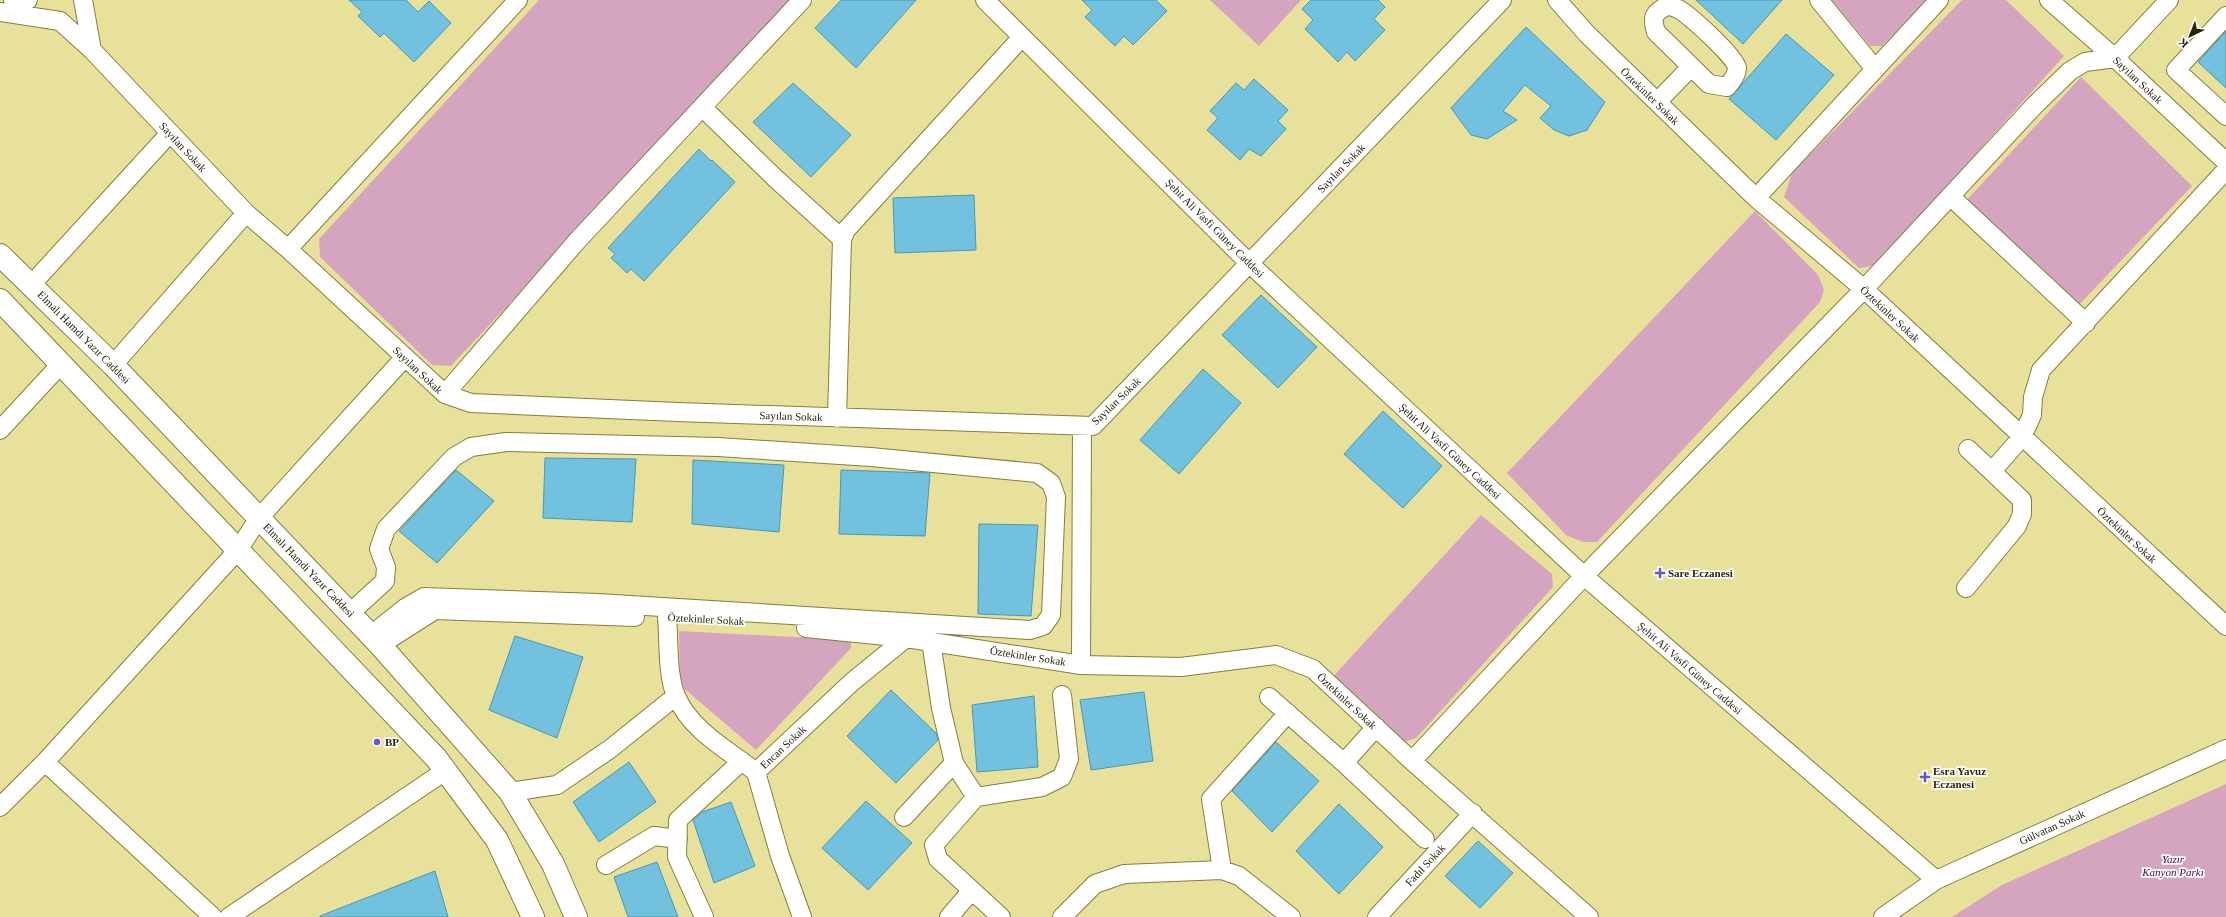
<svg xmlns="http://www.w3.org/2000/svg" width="2226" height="917" viewBox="0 0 2226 917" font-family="'Times New Roman',serif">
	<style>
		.green { fill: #d5a5c0 }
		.building { fill: #72c1de; stroke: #4898b4 }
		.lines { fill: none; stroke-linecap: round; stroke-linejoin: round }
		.minor-casing { stroke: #857e3c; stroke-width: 20 }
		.major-casing { stroke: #857e3c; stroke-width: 24 }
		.minor { stroke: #fff; stroke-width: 18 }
		.major { stroke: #fff; stroke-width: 22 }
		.poi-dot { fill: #6457d0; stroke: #fff; stroke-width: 1.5 }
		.labels { text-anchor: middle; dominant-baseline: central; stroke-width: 3.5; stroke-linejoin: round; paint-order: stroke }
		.street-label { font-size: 11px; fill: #262307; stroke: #fff }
		.poi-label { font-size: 11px; font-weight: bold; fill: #262307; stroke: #fff; text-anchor: start }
		.park-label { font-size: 11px; font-style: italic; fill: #4b0537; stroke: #fff }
	</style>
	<rect width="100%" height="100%" fill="#e8e19c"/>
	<!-- green -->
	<path class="green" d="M539 0H792L451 366 432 365 320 257 319 239Z
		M1210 0H1301L1259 46Z
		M1832 0H1927L1882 46H1870Z
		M1962 0H2006L2064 56 1876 265 1859 268 1784 197 1792 173Z
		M2081 77 2192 186 2077 307 1962 205Z
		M1755 211 1818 275 1824 290 1820 302 1597 542H1583L1566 535 1507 473Z
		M1481 515 1552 574 1553 587 1416 738 1401 743 1329 681Z
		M679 631 851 640V648L756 750 680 685Z
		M2226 784V917H1952L2002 885Z"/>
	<!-- building -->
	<path class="building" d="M349 0H406L418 12 429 1 451 23 414 62 384 33 380 37 358 16 362 12Z
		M841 0H916L856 68 815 28Z
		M1082 0H1156L1167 11 1133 45 1124 36 1115 46 1085 17 1092 10Z
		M1311 0H1378L1385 7 1374 19 1385 30 1355 61 1347 52 1338 62 1305 29 1313 20 1302 9Z
		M1696 0H1782L1743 44Z
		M1526 27 1605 102 1587 130 1569 136 1554 130 1540 118 1551 106 1525 85 1503 111 1517 120 1487 139 1471 135 1451 108Z
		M2226 31V88L2198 62Z
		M1786 34 1834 75 1776 140 1729 99Z
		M1254 79 1288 110 1278 121 1286 129 1261 156 1249 149 1240 160 1207 130 1218 118 1210 111 1236 83 1244 90Z
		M793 83 851 135 811 177 753 122Z
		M699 149 711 161 712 160 735 182 644 281 631 269 627 273 611 258 615 254 608 248Z
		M974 195 976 250 895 253 893 198Z
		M1261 295 1317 347 1278 388 1222 335Z
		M1203 369 1241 403 1179 474 1140 440Z
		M1383 411 1442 466 1403 508 1344 454Z
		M545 458 636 459 632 522 543 518Z
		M693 460 784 465 779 532 692 524Z
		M456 470 494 501 437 563 399 531Z
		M841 470 930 473 925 536 839 534Z
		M979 524 1038 525 1031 616 978 614Z
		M515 636 583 657 557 738 489 710Z
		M891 690 936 733 938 740 896 783 847 736Z
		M1144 692 1153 761 1091 770 1080 700Z
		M1034 696 1038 767 977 772 972 705Z
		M1276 742 1319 781 1272 832 1232 791Z
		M629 762 656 802 599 842 573 802Z
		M866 801 912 843 868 890 822 848Z
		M731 802 755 866 714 883 693 820 702 812Z
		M1339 804 1383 847 1339 894 1296 851Z
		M1478 841 1513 873 1480 908 1445 876Z
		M657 862 678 917H628L614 877Z
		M435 871 448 917H320V916Z"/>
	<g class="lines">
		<defs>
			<path id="minor" d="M13 0H28
				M83 0 92 50 246 213 288 249 445 394 471 403 677 412 1093 426 1502 0
				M985 0 1250 264 1584 576 1936 880
				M1557 0 1587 34 1756 198 1864 289 2226 626
				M1819 0 1875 69
				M2049 0 2115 58 2226 162
				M1668 5C1672 7 1677 8 1680 10 1691 17 1735 56 1737 68 1737 75 1731 82 1727 87L1709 84 1656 32C1651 16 1654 13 1668 5Z
				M0 12 60 21 92 50
				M2226 16 2176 70 2226 116
				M1657 102 1691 67
				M702 107 775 178 842 239
				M1950 196 2086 323
				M1756 198 1939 0
				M288 249 518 0
				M31 285 170 133
				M113 365 246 213
				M445 394 577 241 802 0
				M837 418 842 239 846 230 1022 37
				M0 430 61 364
				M1992 471 2022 437 2032 415 2033 397 2041 370 2226 170
				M1966 588 2017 526 2022 514V500L1968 449
				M350 613 385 581 386 567 379 549 386 529 454 457 471 447 506 442 718 447 871 457 1037 473 1051 483 1056 497 1051 615 1043 626 1030 630 598 603 424 597 405 608 371 635
				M667 617C669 640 667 675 676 696 691 731 728 750 756 772
				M806 628 906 638 1081 665 1181 667 1276 655 1313 669 1412 761 1589 917
				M931 641 941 708 954 763 976 797
				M380 645 435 610 635 617
				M1081 665 1082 426
				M1269 697 1344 763
				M1376 727 1344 763 1425 839
				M1412 761 1584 576 1864 289 2035 105 2070 71 2085 62 2115 58 2169 0
				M45 762 213 917
				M510 792 557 785 610 749 676 696
				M0 807 45 762 238 550 259 518 405 357
				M904 817 954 763
				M606 865 654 836 678 839
				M1222 870 1211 799 1288 713
				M229 917 445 771
				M704 917 677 857 678 820 742 761
				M802 917 780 856 756 772 852 682 906 638
				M949 917 972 890
				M1001 917 938 859 934 845 976 797 1042 787 1062 777 1069 759 1062 695
				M1062 917 1095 884 1124 874 1222 870 1239 876 1291 917
				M1377 917 1473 813
				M1883 917 1936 880 2226 749"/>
			<path id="major" d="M0 255 113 365 380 645 510 792 553 864 576 917
				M0 300 436 758 497 840 533 917"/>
		</defs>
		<!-- minor casing -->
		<use href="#minor" class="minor-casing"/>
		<!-- major casing -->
		<use href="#major" class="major-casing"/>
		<!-- minor -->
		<use href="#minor" class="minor"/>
		<!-- major -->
		<use href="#major" class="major"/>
	</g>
	<!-- markers -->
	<g class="poi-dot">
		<path d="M1658 567h4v4h4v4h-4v4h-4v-4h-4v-4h4z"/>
		<circle cx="377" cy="742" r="4"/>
		<path d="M1923 771h4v4h4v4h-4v4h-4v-4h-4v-4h4z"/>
	</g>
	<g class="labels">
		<!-- street labels -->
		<g class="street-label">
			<text transform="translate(2138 80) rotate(43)">Sayılan Sokak</text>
			<text transform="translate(1650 96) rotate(44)">Öztekinler Sokak</text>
			<text transform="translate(183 147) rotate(47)">Sayılan Sokak</text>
			<text transform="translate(1341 168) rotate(-46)">Sayılan Sokak</text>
			<text transform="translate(1215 228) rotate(45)">Şehit Ali Vasfi Güney Caddesi</text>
			<text transform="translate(1890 314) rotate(43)">Öztekinler Sokak</text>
			<text transform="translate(84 337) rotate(45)">Elmalı Hamdi Yazır Caddesi</text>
			<text transform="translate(418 370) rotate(43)">Sayılan Sokak</text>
			<text transform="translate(1116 401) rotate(-44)">Sayılan Sokak</text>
			<text transform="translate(791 416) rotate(2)">Sayılan Sokak</text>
			<text transform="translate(1450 451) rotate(43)">Şehit Ali Vasfi Güney Caddesi</text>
			<text transform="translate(2127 535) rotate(43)">Öztekinler Sokak</text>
			<text transform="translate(309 570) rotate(46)">Elmalı Hamdi Yazır Caddesi</text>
			<text transform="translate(706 619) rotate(3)">Öztekinler Sokak</text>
			<text transform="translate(1028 656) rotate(9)">Öztekinler Sokak</text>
			<text transform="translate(1690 668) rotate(41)">Şehit Ali Vasfi Güney Caddesi</text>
			<text transform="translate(1347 701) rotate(43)">Öztekinler Sokak</text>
			<text transform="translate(783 747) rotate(-43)">Encan Sokak</text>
			<text transform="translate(2052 827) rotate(-24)">Gülvatan Sokak</text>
			<text transform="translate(1425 865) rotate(-47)">Fadıl Sokak</text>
		</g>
		<!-- poi labels -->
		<g class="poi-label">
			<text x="1668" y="573">Sare Eczanesi</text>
			<text x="385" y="742">BP</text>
			<text x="1933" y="771">Esra Yavuz<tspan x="1933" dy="13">Eczanesi</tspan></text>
		</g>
		<!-- park labels -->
		<g class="park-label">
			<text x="2173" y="859">Yazır<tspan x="2173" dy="13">Kanyon Parkı</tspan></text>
		</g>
	</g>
	<!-- north arrow -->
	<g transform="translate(2190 36) rotate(223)" stroke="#ffffff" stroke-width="3" paint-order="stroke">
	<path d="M0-3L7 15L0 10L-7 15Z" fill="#262307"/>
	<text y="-6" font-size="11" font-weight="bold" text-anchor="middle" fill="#262307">K</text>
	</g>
</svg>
